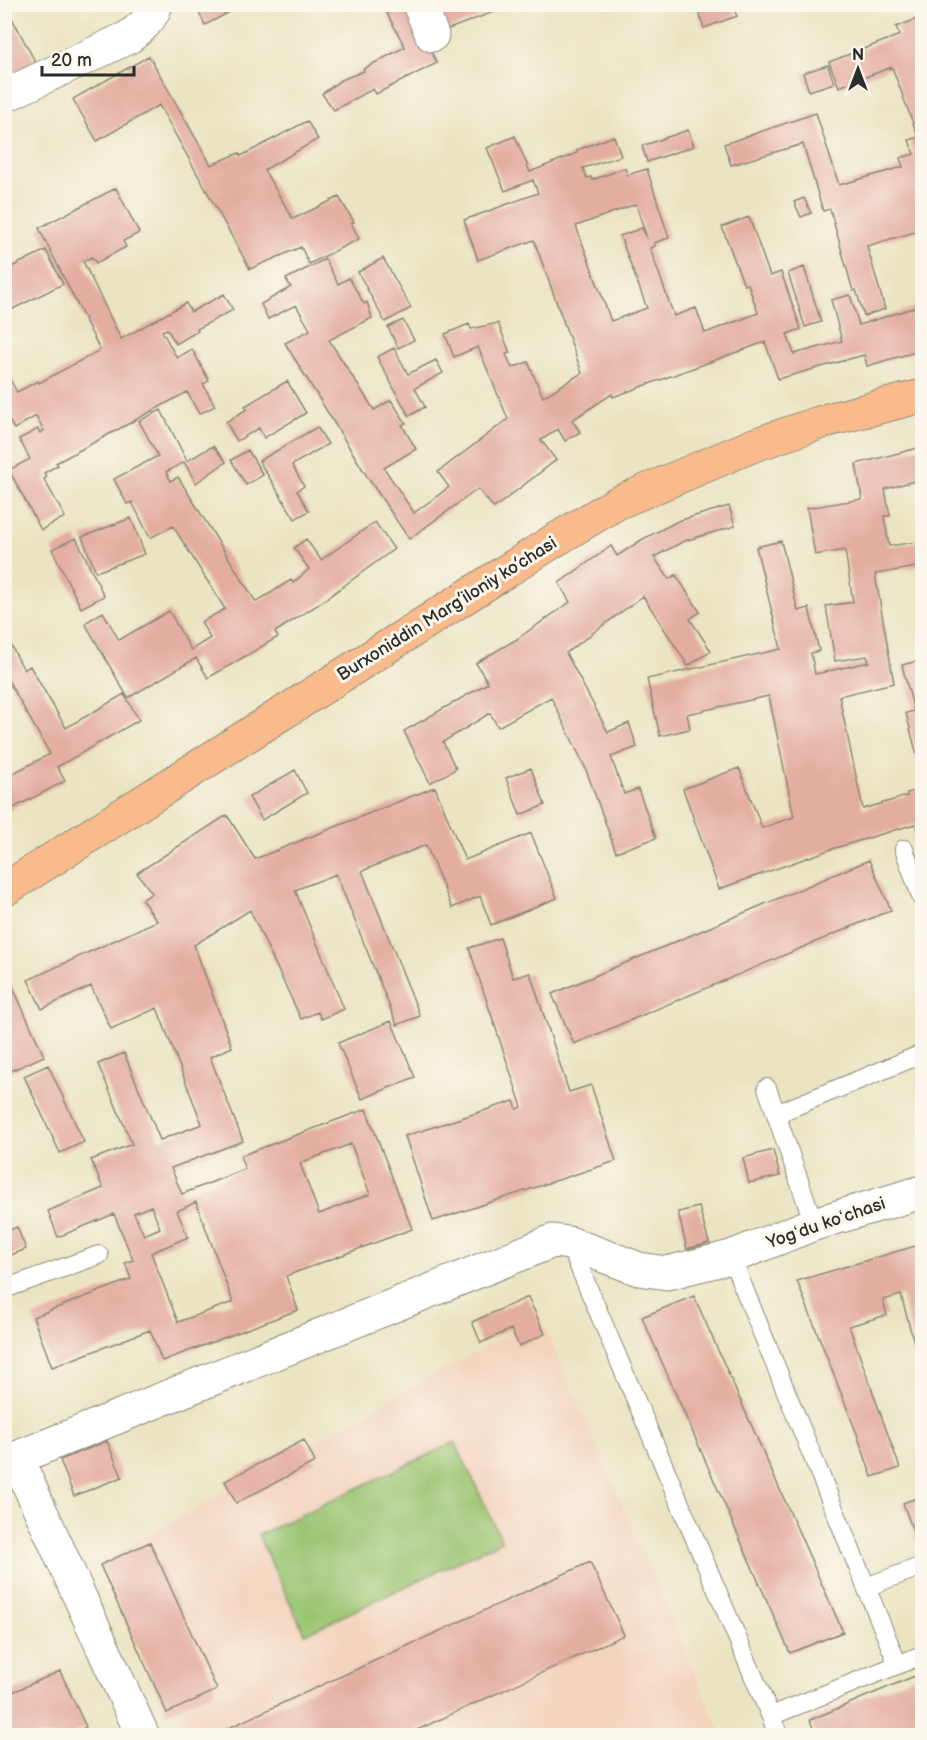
<svg xmlns="http://www.w3.org/2000/svg" width="927" height="1740" viewBox="0 0 927 1740" font-family="'Balsamiq Sans',sans-serif">
	<style>
		.built { fill: #f3d4bf }
		.green { fill: #9ac471; stroke: #62784e; stroke-width: 1.5 }
		.building { fill: #e4ada1; fill-rule: evenodd }
		.lines { fill: none; stroke-linecap: round; stroke-linejoin: round }
		.service-casing { stroke: #8b8877; stroke-width: 20 }
		.minor-casing { stroke: #8b8877; stroke-width: 35 }
		.primary-casing { stroke: #8b8877; stroke-width: 35 }
		.service { stroke: #fff; stroke-width: 18 }
		.minor { stroke: #fff; stroke-width: 33 }
		.primary { stroke: #fabb8c; stroke-width: 33 }
		.labels { text-anchor: middle; dominant-baseline: central; stroke-width: 6; stroke-linejoin: round; paint-order: stroke }
		.street-label { font-size: 18px; fill: #2b2b2b; stroke: #fbf7ec }
	</style>
	<rect width="100%" height="100%" fill="#fbf7ec"/>
	<filter id="ink" filterUnits="userSpaceOnUse"><feTurbulence type="fractalNoise" baseFrequency=".0167" numOctaves="2"/><feDisplacementMap in="SourceGraphic" scale="12" xChannelSelector="R" yChannelSelector="G"/><feConvolveMatrix kernelMatrix="1 2 1 2 8 2 1 2 1" color-interpolation-filters="sRGB"/></filter>
	<filter id="wash" filterUnits="userSpaceOnUse"><feTurbulence type="fractalNoise" baseFrequency=".008" numOctaves="4" result="noise"/><feDisplacementMap in="SourceGraphic" scale="24" xChannelSelector="R" yChannelSelector="G"/><feGaussianBlur stdDeviation="1.35" result="paint"/><feColorMatrix in="noise" values="0 0 0 0 0 0 0 0 0 0 0 0 0 0 0 0 0 1.4 0 .05"/><feComposite in="paint" operator="in"/></filter>
	<g filter="url(#wash)">
		<rect width="100%" height="100%" fill="#ebe4c3"/>
		<!-- built -->
		<path class="built" d="M540 1316 722 1735H186L107 1558Z"/>
		<!-- green -->
		<path class="green" d="M455 1442 502 1541 305 1634 258 1535Z"/>
		<g id="blocks">
			<!-- building -->
			<path class="building" d="M195 4H245L205 25Z
				M382 4H406L437 63 376 94 373 89 334 110 322 94 341 80 364 71 363 69 405 47Z
				M696 4H748V5L734 10 737 16 704 28Z
				M5 5 39 69 5 85Z
				M430 5H518L488 14 441 32Z
				M922 17V79L920 80 922 86V133L917 134 892 67 839 87 829 62 900 35 896 27Z
				M149 56 211 165 239 153 241 156 307 121 318 139 264 170 293 219 339 197 354 222 351 223 359 239 309 264 301 247 250 269 159 105 97 141 73 99Z
				M828 65 834 83 809 91 803 73Z
				M816 113 839 185 903 167 900 158 914 154 909 140 922 136V230L867 246 885 309 864 316 856 290 853 291 830 209 823 211 803 144 731 165 724 144Z
				M688 130 694 146 647 162 642 146Z
				M515 136 530 172 577 153V150L614 136 621 156 583 168 587 178 591 177 592 180 625 168 627 175 647 169 669 238 654 243 655 246 650 248 674 316 696 308 705 333 758 313 748 284 744 285 722 227 749 217 770 276 781 272 801 329 787 334 794 354 842 341 831 300 850 295 859 325 922 305V350L867 366 864 355 778 379 765 342 613 397 612 394 572 420 580 432 565 441 558 429 541 440 556 460 494 508 478 489 409 539 368 478 285 343 310 330 296 305 268 319 261 304 291 287 286 279 325 259 338 284 349 278 364 304 367 302 372 318 329 340 374 410 391 400 406 423 402 425 416 449 384 468 414 513 449 487 438 472 508 419 478 347 454 357 445 334 469 324 471 329 498 323 510 353 506 354 512 368 528 362 543 397 582 373 534 240 478 260 464 220 538 193 533 180 505 191 487 148ZM636 204 647 239 642 228 620 236 647 308 611 321 576 226Z
				M116 188 139 233 123 241 126 247 96 263 92 257 83 261 121 339 186 303 191 312 224 294 233 310 197 329 198 331 176 344 167 329 162 331 177 358 192 349 209 381 203 384 215 406 199 414 187 392 56 463 58 465 44 473 47 477 44 479 65 517 41 530 9 470 30 459 19 439 38 429 40 433 44 431 36 416 14 429 4 412V369L17 392 38 381 39 383 100 350 39 228Z
				M804 198 811 213 801 217 794 202Z
				M46 250 63 284 5 313V270Z
				M383 258 411 308 385 322 358 272Z
				M804 267 821 322 805 327 788 273Z
				M403 320 414 340 398 348 388 327Z
				M394 348 408 374 436 360 443 373 415 388 425 407 409 416 377 357Z
				M287 381 306 413 264 438 259 428 237 441 226 422 247 409 245 406Z
				M161 410 187 461 213 446 226 462 196 483 184 462 166 472 171 481 178 477 256 602 291 580 293 583 309 569 294 548 306 539 321 560 375 522 394 549 319 604 275 632 278 637 208 678 196 658 128 698 85 623 103 612 119 640 169 611 191 650 210 638 201 622 225 609 173 526 150 538 132 502 127 504 114 479 158 456 139 421Z
				M317 427 328 444 292 465 304 486 297 491 309 511 295 519 259 461Z
				M922 447V479L885 489 890 516H884L889 546 922 541V566L875 574 894 683 839 696 863 809 907 796V793L922 789V846L915 824 832 849 719 889 683 789 739 768 762 828 794 817 769 696 687 714 690 729 660 736 647 679 781 649 756 547 781 541 798 611 809 608 819 651 811 653 815 674 869 662 867 656 835 661 826 606 853 602 845 550 815 555 807 508 862 499 856 464Z
				M248 450 263 475 246 485 231 460Z
				M729 506 735 526 684 541 654 557 669 579 676 575 700 612 690 619 711 651 688 666 643 596 566 653 608 732 629 723 637 747 611 757 624 794 638 789 656 838 616 852 585 767 551 697 498 727 490 713 443 742 456 769 430 783 404 731 488 683 476 663 517 639 570 602 559 583 611 546 617 556 643 539 678 521Z
				M131 518 145 554 96 572 82 537Z
				M76 538 104 596 81 608 52 549Z
				M4 632 24 670 30 666 66 728 124 694 139 720 57 767 65 781 4 813V778L50 754 4 673Z
				M921 660 922 667V775L906 713 914 711 902 665Z
				M531 768 545 805 520 815 506 778Z
				M295 770 307 793 262 820 249 797Z
				M435 787 465 860 531 833 557 898 491 925 480 896 452 908 426 845 362 871 420 1016 397 1025 336 874 295 890 344 1009 321 1019 318 1012 301 1019 250 910 194 945 232 1047 210 1057 243 1141 171 1168 182 1194 245 1169 240 1156 366 1109 412 1229 286 1276 298 1310 162 1361 150 1330 52 1367 33 1317 131 1279 125 1263 133 1260 114 1214 58 1237 48 1211 103 1188 91 1160 132 1144 98 1064 124 1053 160 1140 202 1124 157 1008 111 1029 91 986 42 1009 28 980 157 921 142 900 152 893 137 873 227 815 255 859ZM351 1144 370 1194 319 1214 300 1163ZM196 1202 233 1302 178 1322 151 1253 188 1237 177 1211ZM151 1206 160 1228 144 1235 134 1213Z
				M869 860 891 910 574 1044 552 994Z
				M500 938 513 978 530 973 569 1092 591 1085 616 1161 433 1221 405 1136 514 1101 517 1109 522 1107 469 948Z
				M12 985 44 1056 4 1074V989Z
				M391 1021 415 1077 362 1099 338 1043Z
				M48 1065 84 1142 60 1153 24 1076Z
				M773 1150 780 1176 749 1183 743 1158Z
				M699 1207 709 1243 687 1249 678 1212Z
				M17 1227 26 1249 4 1258V1232Z
				M922 1244V1372L901 1295 883 1300 887 1315 849 1326 900 1468 872 1477 857 1434 797 1281Z
				M694 1296 843 1632 790 1653 642 1317Z
				M528 1297 545 1334 519 1346 511 1329 481 1343 472 1322Z
				M304 1440 315 1462 236 1503 225 1481Z
				M107 1441 122 1477 74 1496 60 1460Z
				M922 1496V1547L919 1548 903 1503Z
				M150 1542 217 1690 167 1713 100 1565Z
				M590 1562 624 1635 404 1736H227L224 1730Z
				M60 1671 86 1727 68 1736H4V1696Z
				M922 1673V1736H816L810 1720Z"/>
		</g>
	</g>
	<g filter="url(#ink)">
		<use href="#blocks" fill-opacity="0" stroke="#8b8877" stroke-width="1.5"/>
		<g class="lines">
			<defs>
				<path id="service" d="M904 849 922 899
					M767 1088 814 1224
					M776 1114 922 1054
					M569 1243 779 1736
					M731 1257 898 1665
					M4 1289 99 1255
					M866 1587 922 1566
					M771 1716 922 1655"/>
				<path id="minor" d="M419 4 432 35
					M4 96 129 37C141 28 152 19 156 4
					M17 1459 143 1736
					M4 1463 553 1241 569 1243 639 1269 667 1273 731 1257 814 1224 922 1192"/>
				<path id="primary" d="M4 890 552 542 617 503 754 445 828 420 922 396"/>
			</defs>
			<!-- service casing -->
			<use href="#service" class="service-casing"/>
			<!-- minor casing -->
			<use href="#minor" class="minor-casing"/>
			<!-- primary casing -->
			<use href="#primary" class="primary-casing"/>
			<!-- service -->
			<use href="#service" class="service"/>
			<!-- minor -->
			<use href="#minor" class="minor"/>
			<!-- primary -->
			<use href="#primary" class="primary"/>
		</g>
	</g>
	<g class="labels">
		<!-- street labels -->
		<g class="street-label">
			<text transform="translate(447 609) rotate(-32)">Burxoniddin Marg’iloniy ko’chasi</text>
			<text transform="translate(826 1223) rotate(-19)">Yogʻdu koʻchasi</text>
		</g>
	</g>
	<!-- margin -->
	<rect width="927" height="1740" fill="none" stroke="#fbf7ec" stroke-width="24"/>
	<!-- north arrow -->
	<g transform="translate(858 69)" stroke="#fbf7ec" stroke-width="4.5" paint-order="stroke">
	<path d="M0-4.5L10 22L0 15L-10 22Z" fill="#2b2b2b"/>
	<text y="-9" font-size="16" font-weight="bold" text-anchor="middle" fill="#2b2b2b">N</text>
	</g>
	<!-- scale -->
	<path d="M42 66v9h92v-9" fill="none" stroke="#2b2b2b" stroke-width="3"/>
	<text x="51" y="66" font-size="18" fill="#2b2b2b" stroke="#fbf7ec" stroke-width="4.5" paint-order="stroke">20 m</text>
</svg>
